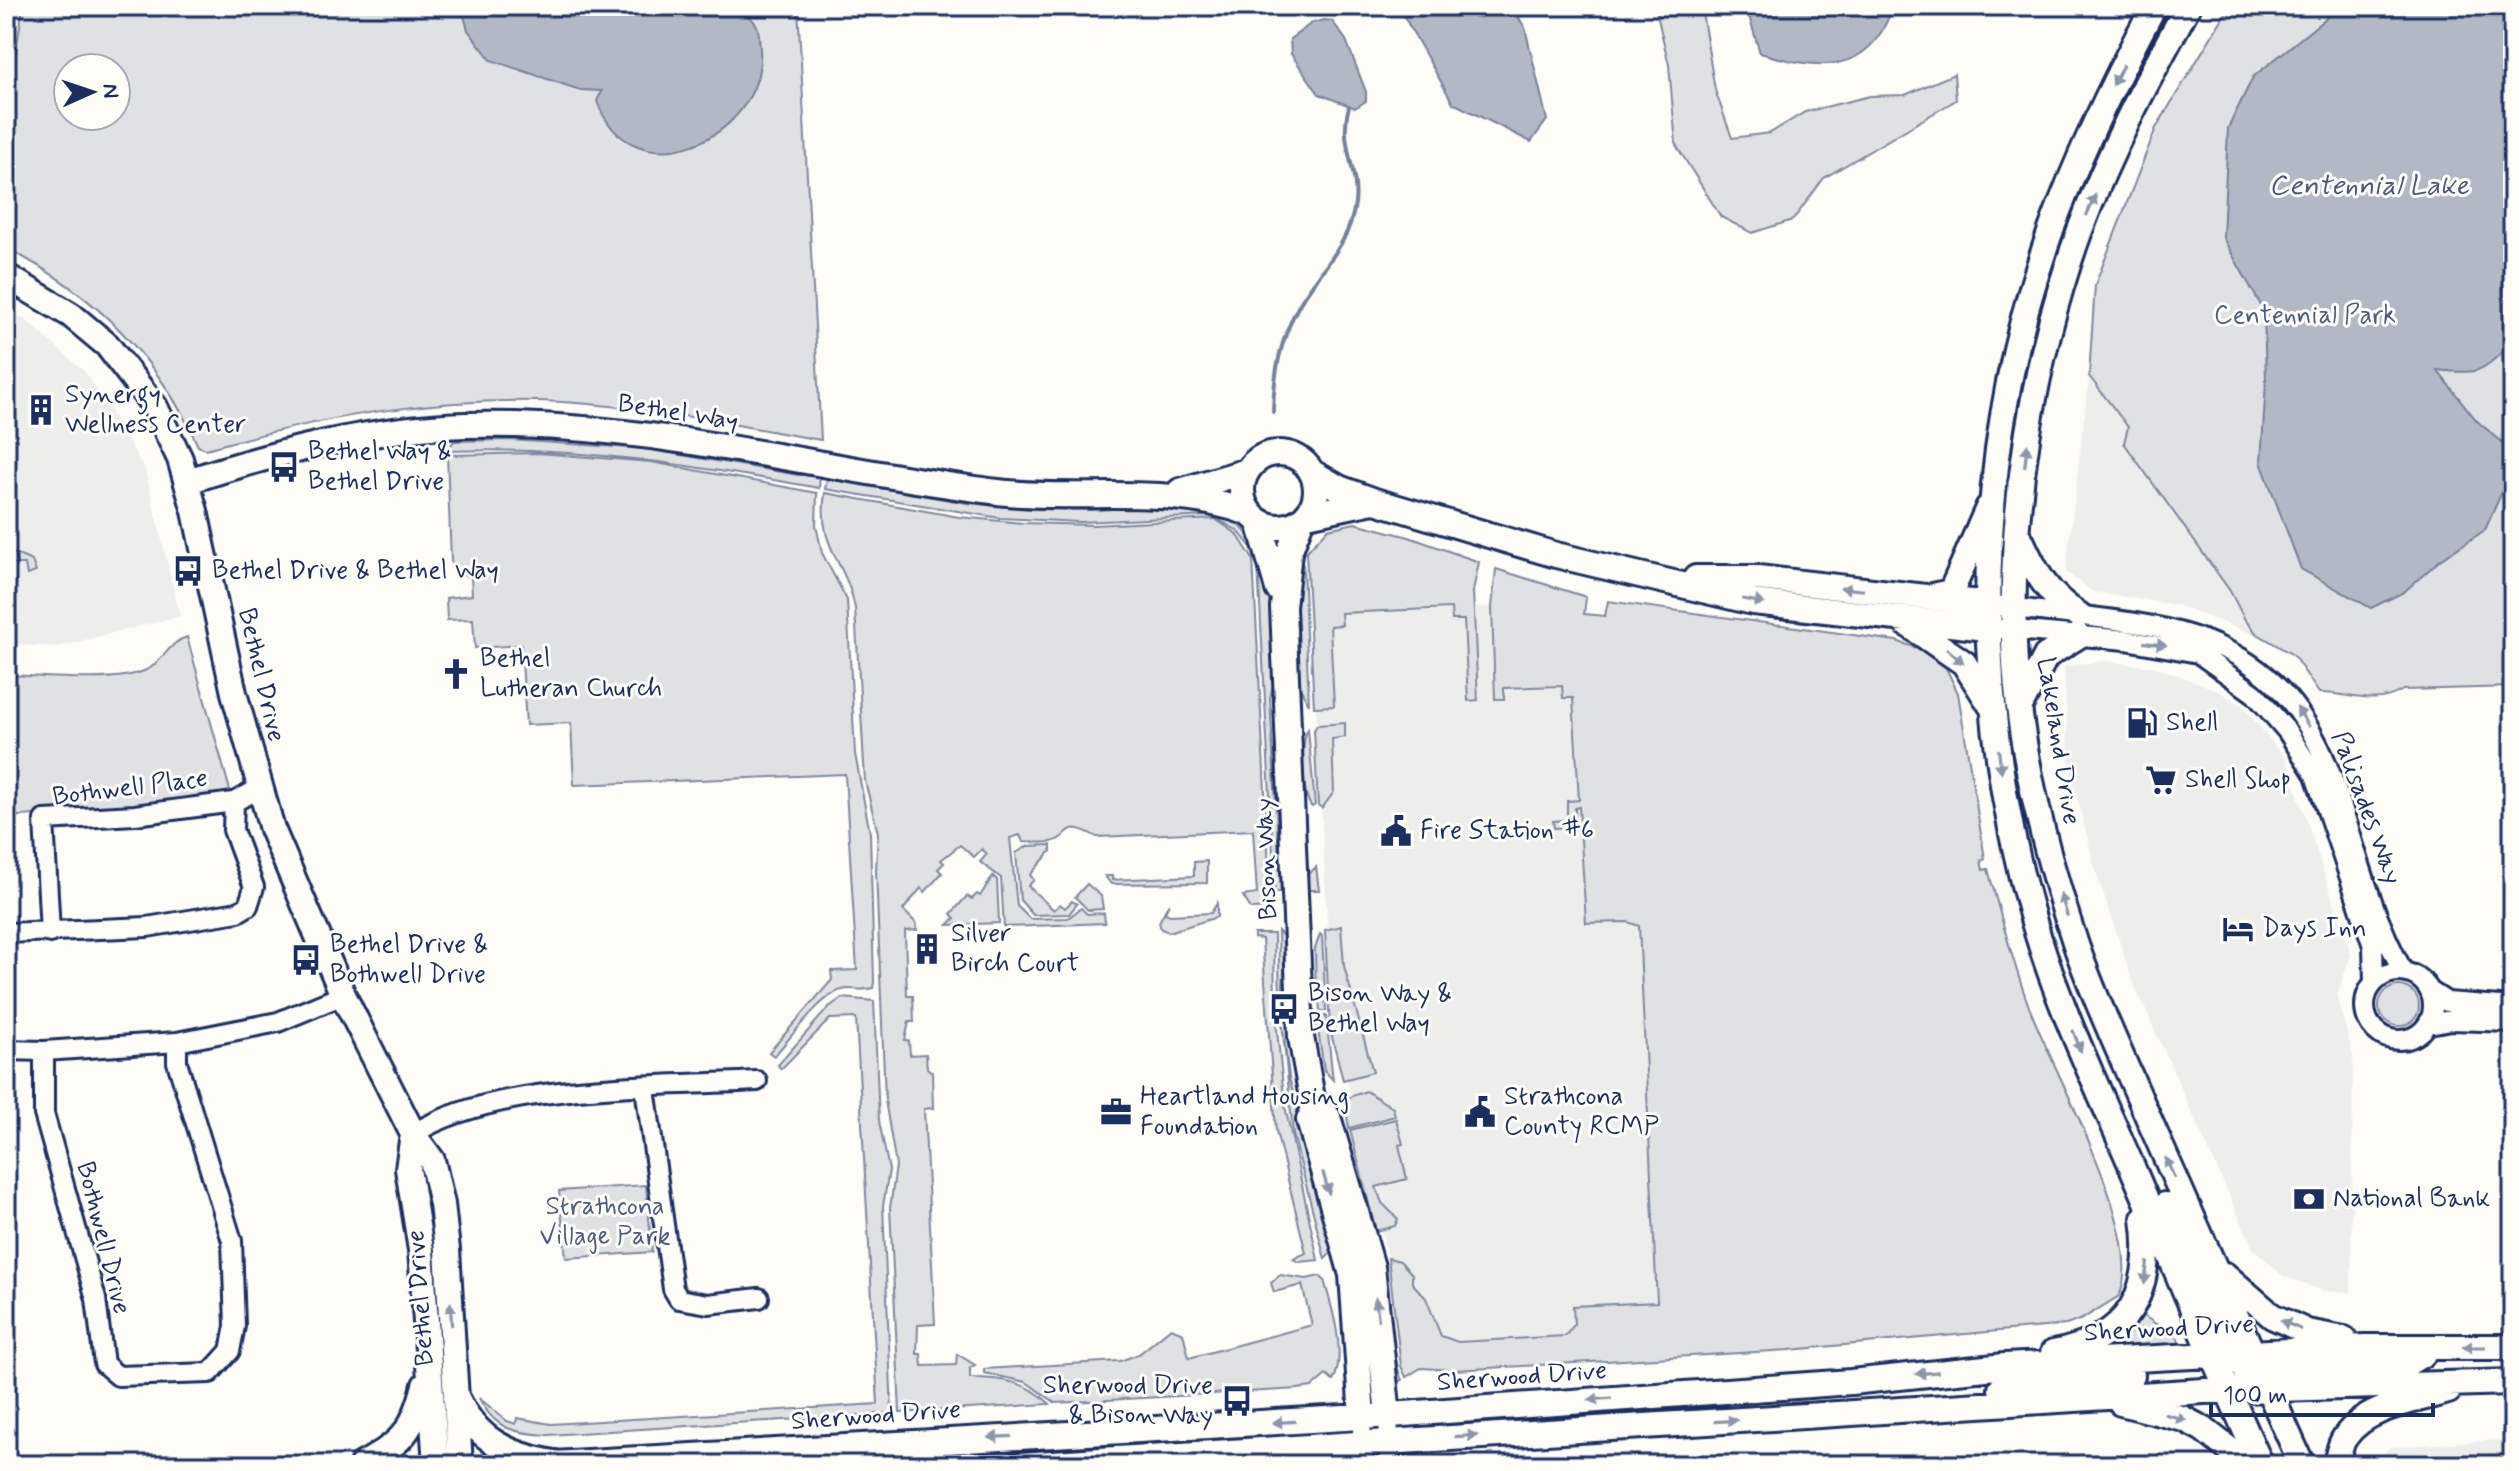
<svg xmlns="http://www.w3.org/2000/svg" width="2519" height="1471" viewBox="0 0 2519 1471" font-family="Mynerve,sans-serif">
	<style>
		.built { fill: #edeeec }
		.green { fill: #e0e1e3; stroke: #7e88a0; stroke-width: 2; fill-rule: evenodd }
		.water { fill: #b3b8c5; stroke: #76819c; stroke-width: 2 }
		.lines { fill: none; stroke-linecap: round; stroke-linejoin: round }
		.stream { stroke: #76819c; stroke-width: 4 }
		.street-casing { stroke: #1b2f5e; stroke-width: 24 }
		.secondary-casing { stroke: #1b2f5e; stroke-width: 30 }
		.street { stroke: #fdfcf7; stroke-width: 18 }
		.secondary { stroke: #fdfcf7; stroke-width: 24 }
		.oneway { fill: #8c96aa }
		.labels { text-anchor: middle; dominant-baseline: central; stroke-width: 6; stroke-linejoin: round; paint-order: stroke }
		.park-label { font-size: 26px; fill: #4c5c7f; stroke: #fdfcf7 }
		.poi-label { font-size: 26px; fill: #1b2f5e; stroke: #fdfcf7; text-anchor: start }
		.street-label { font-size: 26px; fill: #1b2f5e; stroke: #fdfcf7 }
		.water-label { font-size: 28px; font-style: italic; fill: #49587d; stroke: #fdfcf7 }
	</style>
	<rect width="100%" height="100%" fill="#fdfcf7"/>
	<filter id="ink" filterUnits="userSpaceOnUse"><feTurbulence type="fractalNoise" baseFrequency=".0125" numOctaves="2"/><feDisplacementMap in="SourceGraphic" scale="16" xChannelSelector="R" yChannelSelector="G"/><feConvolveMatrix kernelMatrix="1 2 1 2 8 2 1 2 1" color-interpolation-filters="sRGB"/></filter>
	<g filter="url(#ink)">
		<!-- built -->
		<path class="built" d="M6 310 26 320 86 373 145 469 180 616 57 647 6 644Z
			M2089 376 2146 450 2287 647 2177 605 2093 592 2066 572Z
			M1492 607 1495 699 1504 688 1562 685 1563 698 1573 697 1586 923 1628 922 1639 926 1657 1302 1573 1306 1574 1325 1565 1336 1458 1342 1441 1336 1426 1298 1394 1258H1388L1332 1016 1311 612Z
			M2104 661 2156 667 2215 689 2242 705 2286 759 2351 954 2337 996 2353 1056 2351 1292 2324 1291 2283 1276 2253 1248 2132 980 2095 868 2069 765 2064 666Z
			M2513 1439V1465H2370L2391 1447Z"/>
		<!-- green -->
		<path class="green" d="M23 6H798L821 440C735 425 649 407 562 402 440 395 323 417 206 449L198 446C158 356 93 292 6 248V117ZM68 68H116V116H68Z
			M1655 6H1701L1715 90 1732 138 1770 133 1805 112 1870 96 1905 95 1954 74 1956 100 1824 178 1793 220 1752 233 1721 217 1676 145 1669 65Z
			M2230 6H2513V687L2403 690C2373 708 2350 692 2319 693L2293 655 2256 633 2245 620 2230 591 2124 443 2128 427 2089 376 2095 285 2156 128Z
			M509 440 646 449 798 475 820 474 819 488C691 465 578 446 447 451L454 441Z
			M538 453 651 462 817 493 816 525 822 553 847 600 855 754 870 833 874 982 873 988C862 992 852 987 842 990 821 995 790 1039 774 1056L769 1052 832 980 831 971 857 970 845 774 574 785 571 723 526 725 521 645 475 648 473 619 447 620 446 598 472 595 471 577 456 572 451 561 447 455Z
			M828 475 841 481 967 503 1029 509 1092 510 1193 505 1235 520 1253 540 1258 556 1238 531 1212 516 1080 522 1000 518 825 489Z
			M825 493 959 517 1022 523 1093 525 1215 519 1237 534 1253 559 1271 908 1251 909 1243 896 1257 894 1253 830 1097 837C1061 817 1073 838 1051 842 1042 843 1032 842 1023 842L1020 835 1010 838 1017 906 1030 919 1068 918 1081 908 1087 914 1104 913 1105 923 1004 927 1001 878 980 862 987 854 982 849 974 857 960 845 941 860 944 863 938 869 942 873 925 892 921 888 903 910 916 923 917 930 905 931 907 996H913L914 1022H909L905 1040 909 1041 910 1055 926 1054 927 1068 932 1072 933 1108 924 1109 935 1324 918 1325 917 1354H921L922 1366 956 1365 957 1354 975 1365 970 1368V1378C1000 1378 1028 1381 1050 1404L900 1413 890 1208 896 1166 885 1100 876 870 878 833 865 781 855 608C846 560 817 549 825 493Z
			M1355 523 1409 537 1479 562 1473 591 1478 700 1468 701 1464 620H1452L1451 608 1341 613 1342 625 1330 626 1334 706 1314 707 1306 552 1328 529Z
			M13 553 32 561 36 572 27 575 25 564H9V554Z
			M1298 559 1303 565 1309 704 1300 688 1296 603 1291 592Z
			M1260 561C1277 602 1281 655 1270 698L1279 861 1286 890 1275 893 1258 565Z
			M1496 569 1583 596 1586 598 1584 614 1605 616 1608 601 1896 641 1917 648 1946 668 1958 693 1985 859 1981 860 1983 870 1988 869C2000 914 2012 960 2028 1004 2051 1068 2148 1236 2119 1296L2082 1319 2066 1325 1789 1350 1455 1370 1421 1368 1406 1377 1401 1366 1388 1258 1400 1261 1412 1274V1283L1426 1298 1441 1336 1458 1342 1565 1336 1574 1325 1573 1306 1657 1302 1639 926 1628 922 1586 923 1579 807 1575 808V827L1554 828 1553 821 1567 820V801L1579 800 1573 698H1563L1562 686 1504 688V699H1495L1492 607Z
			M187 637 231 794 214 803 6 817V675C41 676 112 684 144 671 163 664 168 642 187 637Z
			M1345 723V737L1332 739 1334 792 1322 808 1318 805 1314 730 1317 725Z
			M1308 729 1315 805 1312 807C1302 798 1300 740 1308 729Z
			M1051 845V851L1030 875 1034 880 1028 886 1054 910 1060 904 1065 908 1072 901 1077 904 1069 914 1033 915 1020 900 1016 853 1028 846Z
			M1207 861V883L1111 884 1105 876H1112V880L1194 876V862Z
			M1316 867 1319 890H1306V876Z
			M993 876 997 880 999 923 948 925 955 918 951 914 967 896 972 899 977 894 980 896Z
			M1087 884 1101 896 1103 909 1088 910 1075 897Z
			M1169 903 1165 913 1170 915 1211 913 1217 903V917L1169 932 1161 929 1159 922Z
			M1341 926 1344 966 1373 1072 1343 1080 1330 1029 1325 930Z
			M1278 931 1287 940 1282 996H1280Z
			M1254 934H1274L1275 1011 1285 1106 1318 1260 1299 1262 1293 1259 1306 1253 1276 1131 1262 939 1254 938Z
			M1320 934 1322 936 1326 1011H1320L1319 1000H1316L1315 949Z
			M2379 1006a20 20 0 1 1 40 0a20 20 0 1 1-40 0Z
			M842 998 874 1001 879 1121 889 1170 883 1206 892 1413 548 1435C515 1433 495 1430 479 1398L507 1421 516 1424 517 1418 551 1424 878 1404 856 1018 830 1019 781 1069 778 1065 829 1007Z
			M1281 1011 1289 1077 1332 1242 1331 1253 1325 1259 1293 1134Z
			M1316 1016H1326L1333 1080 1324 1070Z
			M1366 1091 1393 1108 1395 1116 1349 1128 1344 1099Z
			M1396 1119 1403 1144 1399 1145 1407 1179 1376 1187 1382 1203 1398 1219 1395 1226 1376 1231 1350 1130Z
			M646 1185 652 1252 566 1258 559 1191Z
			M1380 1263H1383C1388 1288 1393 1363 1402 1380L1397 1382 1393 1373Z
			M1280 1275 1306 1279 1320 1276 1324 1280C1332 1307 1347 1355 1333 1381L1326 1375 1312 1387 1298 1389 1056 1403 1026 1382 984 1373V1369L1120 1361 1139 1354 1171 1328 1183 1333 1189 1358 1312 1325 1302 1285 1274 1292 1271 1283Z
			M2139 1313 2178 1338 2180 1348 2102 1352Z"/>
		<!-- water -->
		<path class="water" d="M470 6H739C744 12 752 18 756 24 760 31 759 41 760 48 767 139 631 197 597 101L602 91 580 90 491 60 468 30 463 12Z
			M1398 6H1512L1525 28 1547 120 1531 142 1453 103Z
			M1746 6H1899L1891 11C1868 77 1817 69 1760 53Z
			M2341 6H2513V342C2478 374 2483 374 2437 370L2477 421 2513 451V467L2485 530 2440 560 2404 592 2371 608 2301 569 2261 462 2266 381 2264 311 2223 238 2228 128 2253 77Z
			M1324 20 1332 21 1346 40 1366 92V101L1355 108 1319 94 1291 54 1290 39 1312 23Z"/>
		<g class="lines">
			<!-- stream -->
			<path class="stream" d="M1273 412C1274 372 1280 340 1299 305 1319 271 1350 245 1355 203 1359 169 1338 144 1349 106"/>
			<defs>
				<path id="street" d="M1988 604C2138 628 2273 608 2334 783 2356 846 2370 912 2403 971
					M2003 629 2126 640 2198 653 2255 694 2287 731 2315 775 2373 946 2374 983
					M6 933 147 927 238 912 248 906 254 887 233 830 234 802 260 788
					M50 933 44 820 135 815 234 802
					M2365 1006a34 34 0 1 1 68 0a34 34 0 1 1-68 0Z
					M2430 991 2447 1002 2513 1007
					M2429 1024 2451 1020 2513 1022
					M6 1050 44 1051 177 1042 278 1022 343 995
					M44 1051V1114L96 1299 104 1364 118 1376 210 1373 230 1351 235 1326 232 1241 177 1062V1042
					M645 1088 673 1289 679 1299 708 1304 759 1298
					M413 1134C497 1081 657 1087 757 1081
					M1388 1415 1390 1465
					M1362 1432 1363 1465"/>
				<path id="secondary" d="M2154 6C2115 79 2079 152 2051 230 1973 447 1969 695 2032 915 2056 1002 2096 1084 2132 1167 2175 1266 2216 1366 2261 1465
					M2188 6C2148 79 2109 152 2080 230 2033 359 2010 505 2014 642 2017 744 2044 848 2076 945 2097 1006 2126 1065 2151 1124 2201 1238 2252 1351 2302 1465
					M6 276 71 315 107 345 155 407 180 459 195 511 234 693 272 829 343 995 413 1134 432 1160 442 1204 447 1250 460 1465
					M1242 490a37 37 0 1 1 74 0a37 37 0 1 1-74 0Z
					M1313 473 1339 488 1375 501 1556 555 1753 602 1986 628
					M188 481C277 452 371 428 465 425 645 420 821 470 998 492 1082 502 1168 483 1249 513
					M1180 491 1247 471
					M1307 515 1373 501
					M1301 521 1289 552 1283 607 1301 1037 1314 1109 1309 1120 1352 1275 1362 1417
					M1259 522 1278 589
					M2021 540C2036 573 2047 595 2079 615
					M1696 578H1758L1988 604
					M1929 597 1951 592 1988 508
					M1906 623 1964 663 1990 704
					M2021 704 2046 656 2078 636
					M1314 1109 1328 1117 1372 1267 1388 1415
					M413 1134 408 1169 421 1250 436 1465
					M2165 1205 2240 1363
					M2225 1275 2272 1316 2307 1332 2344 1339
					M2053 1353C2131 1339 2154 1291 2144 1218
					M2247 1374 2408 1363 2423 1354
					M2001 1389 2132 1375
					M457 1398C477 1441 509 1455 554 1463
					M2121 1403 2184 1419 2203 1429 2249 1465
					M362 1465C402 1443 414 1430 425 1385
					M536 1465 1362 1417 1851 1382 2005 1366 2365 1347H2513
					M1020 1465 2204 1391 2513 1382
					M2336 1465C2338 1456 2340 1443 2346 1436 2367 1406 2415 1401 2448 1391"/>
			</defs>
			<!-- street casing -->
			<use href="#street" class="street-casing"/>
			<!-- secondary casing -->
			<use href="#secondary" class="secondary-casing"/>
			<!-- street -->
			<use href="#street" class="street"/>
			<!-- secondary -->
			<use href="#secondary" class="secondary"/>
		</g>
		<!-- one-way arrows -->
		<defs><path id="oneway-solid" d="M-6-.8H1V-3.2L6.5 0L1 3.2V.8H-6Z" transform="scale(2)"/></defs>
		<g class="oneway">
			<use href="#oneway-solid" transform="translate(2118 75) rotate(117)"/>
			<use href="#oneway-solid" transform="translate(2091 205) rotate(-67)"/>
			<use href="#oneway-solid" transform="translate(2026 456) rotate(-83)"/>
			<use href="#oneway-solid" transform="translate(1852 589) rotate(-174)"/>
			<use href="#oneway-solid" transform="translate(1753 601) rotate(11)"/>
			<use href="#oneway-solid" transform="translate(2155 644) rotate(8)"/>
			<use href="#oneway-solid" transform="translate(1955 656) rotate(41)"/>
			<use href="#oneway-solid" transform="translate(2303 717) rotate(-123)"/>
			<use href="#oneway-solid" transform="translate(2000 761) rotate(83)"/>
			<use href="#oneway-solid" transform="translate(2064 905) rotate(-107)"/>
			<use href="#oneway-solid" transform="translate(2077 1041) rotate(69)"/>
			<use href="#oneway-solid" transform="translate(2170 1168) rotate(-114)"/>
			<use href="#oneway-solid" transform="translate(1326 1183) rotate(74)"/>
			<use href="#oneway-solid" transform="translate(2146 1273) rotate(98)"/>
			<use href="#oneway-solid" transform="translate(1377 1309) rotate(-97)"/>
			<use href="#oneway-solid" transform="translate(451 1314) rotate(-93)"/>
			<use href="#oneway-solid" transform="translate(2291 1325) rotate(-156)"/>
			<use href="#oneway-solid" transform="translate(2474 1347) rotate(-180)"/>
			<use href="#oneway-solid" transform="translate(1927 1373) rotate(175)"/>
			<use href="#oneway-solid" transform="translate(1600 1399) rotate(176)"/>
			<use href="#oneway-solid" transform="translate(2175 1417) rotate(16)"/>
			<use href="#oneway-solid" transform="translate(1726 1421) rotate(-3)"/>
			<use href="#oneway-solid" transform="translate(1284 1422) rotate(177)"/>
			<use href="#oneway-solid" transform="translate(1466 1436) rotate(-3)"/>
			<use href="#oneway-solid" transform="translate(1000 1437) rotate(177)"/>
		</g>
	</g>
	<!-- icons -->
	<defs>
		<symbol id="building-bare" viewBox="-9 -9 18 18"><path d="M-4-6H4V6H1V3H-1V6H-4ZM-2.5-4.3h1.7v1.8h-1.7ZM.8-4.3h1.7v1.8H.8ZM-2.5-1h1.7V.8h-1.7ZM.8-1h1.7V.8H.8Z" fill="#1b2f5e" stroke="#fdfcf7" stroke-width="2.5" paint-order="stroke"/></symbol>
		<symbol id="bus-bare" viewBox="-9 -9 18 18"><path d="M-5-6H5V4H4V6H2V4H-2V6H-4V4H-5ZM-3.5-4V0h7V-4ZM-3.5 1.2v1.5H-2V1.2ZM2 1.2v1.5H3.5V1.2Z" fill="#1b2f5e" stroke="#fdfcf7" stroke-width="2.5" paint-order="stroke"/></symbol>
		<symbol id="church-bare" viewBox="-9 -9 18 18"><path d="M-1.2-6h2.4v3.5h3.3v2.4h-3.3V6h-2.4V-.1h-3.3v-2.4h3.3Z" fill="#1b2f5e" stroke="#fdfcf7" stroke-width="2.5" paint-order="stroke"/></symbol>
		<symbol id="fuel-bare" viewBox="-9 -9 18 18"><path d="M-5.5-6h7V0h2V4h1.3V-2.5L3-4.5l.8-.8L6-3V5H2.5V1h-1V6h-7ZM-4.2-4.7v3.2H.2V-4.7Z" fill="#1b2f5e" stroke="#fdfcf7" stroke-width="2.5" paint-order="stroke"/></symbol>
		<symbol id="supermarket-bare" viewBox="-9 -9 18 18"><path d="M-6-5.5h2.5l.6 2H6L4.5 2H-2.5L-4.4-4H-6ZM-1.5 3.2a1.3 1.3 0 1 0 .1 0ZM3 3.2a1.3 1.3 0 1 0 .1 0Z" fill="#1b2f5e" stroke="#fdfcf7" stroke-width="2.5" paint-order="stroke"/></symbol>
		<symbol id="civic-bare" viewBox="-9 -9 18 18"><path d="M-.6-6.5H3V-4.5H.6V-3L4-1V1h2V6H-6V1h2V-1L-.6-3ZM-1.2 2.5V6h2.4V2.5Z" fill="#1b2f5e" stroke="#fdfcf7" stroke-width="2.5" paint-order="stroke"/></symbol>
		<symbol id="hotel-bare" viewBox="-9 -9 18 18"><path d="M-6-4.5h1.5V1H6V5H4.5V3h-9V5H-6ZM-4 0a1.8 1.8 0 1 1 3.6 0ZM.5 0V-2.5h3Q6-2.5 6 0Z" fill="#1b2f5e" stroke="#fdfcf7" stroke-width="2.5" paint-order="stroke"/></symbol>
		<symbol id="office-bare" viewBox="-9 -9 18 18"><path d="M-6-3h4V-5.5h4V-3h4V5H-6ZM-1-4.5V-3h2v-1.5ZM-6 0V1H6V0Z" fill="#1b2f5e" stroke="#fdfcf7" stroke-width="2.5" paint-order="stroke"/></symbol>
		<symbol id="bank-bare" viewBox="-9 -9 18 18"><path d="M-6-4H6V4H-6ZM0-2.3a2.3 2.3 0 1 0 0 4.6a2.3 2.3 0 1 0 0-4.6Z" fill="#1b2f5e" stroke="#fdfcf7" stroke-width="2.5" paint-order="stroke"/></symbol>
	</defs>
	<g fill-rule="evenodd">
		<use href="#building-bare" x="19" y="388" width="44" height="44"/>
		<use href="#bus-bare" x="262" y="445" width="44" height="44"/>
		<use href="#bus-bare" x="166" y="549" width="44" height="44"/>
		<use href="#church-bare" x="434" y="652" width="44" height="44"/>
		<use href="#fuel-bare" x="2120" y="701" width="44" height="44"/>
		<use href="#supermarket-bare" x="2139" y="758" width="44" height="44"/>
		<use href="#civic-bare" x="1374" y="809" width="44" height="44"/>
		<use href="#hotel-bare" x="2216" y="907" width="44" height="44"/>
		<use href="#building-bare" x="905" y="927" width="44" height="44"/>
		<use href="#bus-bare" x="284" y="938" width="44" height="44"/>
		<use href="#bus-bare" x="1262" y="987" width="44" height="44"/>
		<use href="#office-bare" x="1094" y="1090" width="44" height="44"/>
		<use href="#civic-bare" x="1458" y="1090" width="44" height="44"/>
		<use href="#bank-bare" x="2287" y="1177" width="44" height="44"/>
		<use href="#bus-bare" x="1215" y="1379" width="44" height="44"/>
	</g>
	<g class="labels">
		<!-- park labels -->
		<g class="park-label">
			<text x="2305" y="316">Centennial Park</text>
			<text x="605" y="1207">Strathcona<tspan x="605" dy="30">Village Park</tspan></text>
		</g>
		<!-- poi labels -->
		<g class="poi-label">
			<text x="65" y="395">Synergy<tspan x="65" dy="30">Wellness Center</tspan></text>
			<text x="308" y="452">Bethel Way &amp;<tspan x="308" dy="30">Bethel Drive</tspan></text>
			<text x="212" y="571">Bethel Drive &amp; Bethel Way</text>
			<text x="480" y="659">Bethel<tspan x="480" dy="30">Lutheran Church</tspan></text>
			<text x="2166" y="723">Shell</text>
			<text x="2185" y="780">Shell Shop</text>
			<text x="1420" y="831">Fire Station #6</text>
			<text x="2262" y="929">Days Inn</text>
			<text x="951" y="934">Silver<tspan x="951" dy="30">Birch Court</tspan></text>
			<text x="330" y="945">Bethel Drive &amp;<tspan x="330" dy="30">Bothwell Drive</tspan></text>
			<text x="1308" y="994">Bison Way &amp;<tspan x="1308" dy="30">Bethel Way</tspan></text>
			<text x="1140" y="1097">Heartland Housing<tspan x="1140" dy="30">Foundation</tspan></text>
			<text x="1504" y="1097">Strathcona<tspan x="1504" dy="30">County RCMP</tspan></text>
			<text x="2333" y="1199">National Bank</text>
			<text x="1213" y="1386" text-anchor="end">Sherwood Drive<tspan x="1213" dy="30">&amp; Bison Way</tspan></text>
		</g>
		<!-- street labels -->
		<g class="street-label">
			<text transform="translate(678 413) rotate(9)">Bethel Way</text>
			<text transform="translate(261 675) rotate(77)">Bethel Drive</text>
			<text transform="translate(2058 741) rotate(81)">Lakeland Drive</text>
			<text transform="translate(130 788) rotate(-7)">Bothwell Place</text>
			<text transform="translate(2366 808) rotate(70)">Palisades Way</text>
			<text transform="translate(1267 859) rotate(-92)">Bison Way</text>
			<text transform="translate(103 1238) rotate(76)">Bothwell Drive</text>
			<text transform="translate(421 1298) rotate(-94)">Bethel Drive</text>
			<text transform="translate(2169 1329) rotate(-3)">Sherwood Drive</text>
			<text transform="translate(1522 1377) rotate(-4)">Sherwood Drive</text>
			<text transform="translate(876 1416) rotate(-4)">Sherwood Drive</text>
		</g>
		<!-- water labels -->
		<g class="water-label">
			<text x="2369" y="186">Centennial Lake</text>
		</g>
	</g>
	<!-- margin -->
	<rect width="2519" height="1471" fill="none" stroke="#fdfcf7" stroke-width="32"/>
	<rect x="16" y="16" width="2487" height="1439" fill="none" stroke="#1b2f5e" stroke-width="3" filter="url(#ink)"/>
	<!-- north arrow -->
	<g transform="translate(92 92) rotate(87)"><circle r="38" fill="#fdfcf7" stroke="#a3aaba" stroke-width="2"/>
	<path d="M0-6L14 30L0 20L-14 30Z" fill="#1b2f5e"/>
	<text y="-12" font-size="22" font-weight="bold" text-anchor="middle" fill="#1b2f5e">N</text>
	</g>
	<!-- scale -->
	<path d="M2211 1403v12h222v-12" fill="none" stroke="#1b2f5e" stroke-width="4"/>
	<text x="2223" y="1403" font-size="24" fill="#1b2f5e" stroke="#fdfcf7" stroke-width="6" paint-order="stroke">100 m</text>
</svg>
